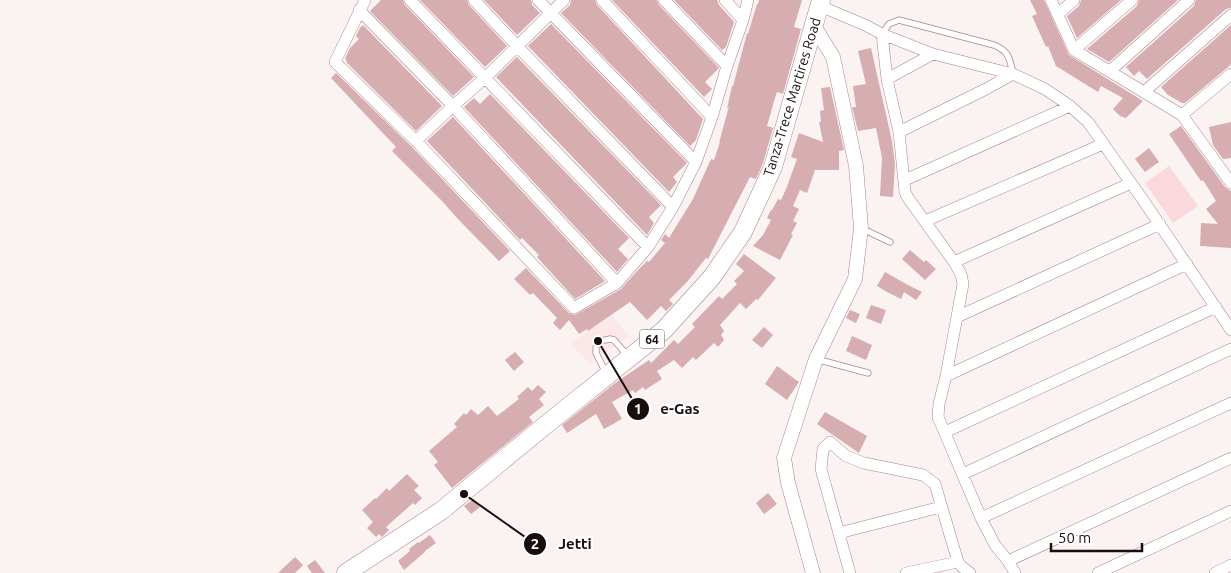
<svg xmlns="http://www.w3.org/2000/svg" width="1231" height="573" viewBox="0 0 1231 573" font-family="Ubuntu,sans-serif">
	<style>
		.built { fill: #fce7e9 }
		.green { fill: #fbd8db }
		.building { fill: #d6adb1 }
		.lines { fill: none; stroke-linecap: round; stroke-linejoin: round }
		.service-casing { stroke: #ab8488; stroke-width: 7 }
		.minor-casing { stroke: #ab8488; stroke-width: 12 }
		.tertiary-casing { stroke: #ab8488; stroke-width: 15 }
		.primary-casing { stroke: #ab8488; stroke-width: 19 }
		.service { stroke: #fff; stroke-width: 5.5 }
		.minor { stroke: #fff; stroke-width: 11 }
		.tertiary { stroke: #fff; stroke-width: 14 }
		.primary { stroke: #fff; stroke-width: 18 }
		.labels { text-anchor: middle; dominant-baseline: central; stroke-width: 4.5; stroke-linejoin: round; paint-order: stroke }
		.shield { fill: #fff; stroke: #5f5656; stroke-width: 1 }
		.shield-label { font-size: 12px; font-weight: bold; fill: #1a0d0e }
		.street-label { font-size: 14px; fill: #1a0d0e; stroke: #fff }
		.leader { fill: none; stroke: #1a0d0e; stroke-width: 2 }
		.callout-dot { fill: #1a0d0e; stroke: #fff; stroke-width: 2 }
		.mark-label { font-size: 15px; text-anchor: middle; font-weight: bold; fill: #fff }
		.callout-label { font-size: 15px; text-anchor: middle; font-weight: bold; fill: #1a0d0e; stroke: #fff; stroke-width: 4.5; stroke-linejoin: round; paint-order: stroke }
	</style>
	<rect width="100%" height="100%" fill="#fbf2f2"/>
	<!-- built -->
	<path class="built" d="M612 316 629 336 590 364 570 343Z"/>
	<!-- green -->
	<path class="green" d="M1169 166 1198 206 1173 223 1145 183Z"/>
	<!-- building -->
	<path class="building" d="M381 0H403L405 5 474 77 453 96 370 11Z
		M420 0H467L469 5 507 46 485 67Z
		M484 0H531L532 5 540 13 517 35Z
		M571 0H595L597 5 703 119 696 140 690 146 561 13 570 5Z
		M612 0H657L659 5 719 68 705 82 712 89 704 97Z
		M674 0H717L719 5 734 22 726 47 722 50Z
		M759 0H802L794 27 801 29 783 94 777 92 775 98 767 126 773 128 763 163 756 179 750 177 708 259 706 258 687 282 669 300 673 304 666 311 661 306 647 320 630 302 588 331 587 329 579 334 569 320 560 330 553 323 557 318 533 293 530 295 514 279 526 268 569 313 575 315 621 289 638 270 647 261 649 262 665 243 661 240 665 234 669 238 693 199 711 159 714 160 720 142 719 143 729 106 727 109 730 95 732 86H733L747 33 748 34 757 4H758Z
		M1030 0H1044L1069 55 1143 101 1126 118 1120 116 1113 109 1123 98 1101 86 1098 92 1056 66 1048 46 1046 47 1032 16 1037 14Z
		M1081 0H1121L1077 38 1067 16 1079 6Z
		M1139 0H1178L1109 62 1087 49 1137 6Z
		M1196 0H1231V8L1226 9 1147 79 1139 71 1134 76 1126 67 1194 6Z
		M551 24 687 163 673 177 677 182 669 192 528 46Z
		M363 25 442 106 416 131 346 62 347 61 345 59 350 48 359 39 356 36 360 28Z
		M1231 25V64L1227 68 1185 103H1182L1168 95 1161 87Z
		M871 48 892 141 895 164 893 197 880 196 882 158 876 128 858 131 852 107H856L853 86 866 84 858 51Z
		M517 57 661 205 649 217 654 223 647 235 496 77Z
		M336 73 411 146 510 251 499 261 456 217 443 202 392 151 396 147 331 78Z
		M830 87 844 150 839 151V170H815L807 193 800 190 793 206 799 209 793 221 797 223 791 234 793 235 780 260 753 246 763 235 771 220 767 218 771 210H772L778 199 781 200 786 189 797 159 791 157 799 133 823 142 819 122H821L820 111 824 110 821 88Z
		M490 94 629 238 618 249 628 259 617 272 464 107 474 98 480 104Z
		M453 117 605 281 575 299 537 257 539 255 522 238 520 240 427 141Z
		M1231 122V158L1223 159 1213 145 1209 127Z
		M1181 126 1225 187 1231 191V248L1200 246 1201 223 1218 224 1206 209 1216 201 1203 180 1201 181 1169 134Z
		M1149 148 1159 162 1145 172 1135 159Z
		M910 250 924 262 926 260 936 269 925 280 902 259Z
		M744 254 776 278 758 300 756 299 746 309 740 303 720 325 724 331 721 335 724 340 718 347 714 343 696 360 693 357 682 368 674 360 657 371 662 379 645 390 643 387 635 393 633 390 612 402 622 419 604 429 596 414 567 433 562 425 615 383 649 360 651 363 674 340 678 344 695 327 692 324 719 296 722 299 737 284 734 281 744 271 736 264Z
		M885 272 908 285 922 292 916 300 904 292 901 299 887 292 877 286Z
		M871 305 886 310 881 324 866 318Z
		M850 310 860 314 856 323 846 318Z
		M764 327 773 335 762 348 752 340Z
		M852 336 872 345 866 360 846 351Z
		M515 352 524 362 514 371 505 360Z
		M777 366 799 382 787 400 765 384Z
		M538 385 546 392 539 399 544 405 529 417 533 422 452 488 434 465 438 462 429 451 457 427 454 424 464 413 466 415 471 409 478 415 488 406 497 416 519 399 517 397 528 387 532 391Z
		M825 412 867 436 859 453 817 424Z
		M407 474 419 486 414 490 422 498 415 505 413 503 386 527 389 530 382 537 379 534 376 537 367 528 373 522 362 510 375 498 376 499 387 488 389 491Z
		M768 493 777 504 764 514 756 503Z
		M474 499 480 507 471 514 464 506Z
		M430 535 436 543 425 551V552L404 570 398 561 410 551 409 549 418 542 419 543Z
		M295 557 303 565 295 573H278Z
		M315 560 325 573H312L307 566Z"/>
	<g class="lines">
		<defs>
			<path id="service" d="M882 34 889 24 899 20 994 45C1009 51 1010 59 1013 74
				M863 229 890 242
				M605 340 610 339 614 340 628 356
				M596 348V353L606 373
				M816 359 868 373"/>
			<path id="minor" d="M365 0 335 62 416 141 574 308 617 283 648 247 673 207 696 162 712 117 727 66 743 20 748 0
				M410 0 648 247
				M474 0 517 46 673 207
				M538 0 696 162
				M602 0 712 117
				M664 0 727 66
				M725 0 743 20
				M1051 0 1074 50 1182 115 1231 183
				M820 6 865 25 882 34 933 54 1013 74 1045 89 1070 106 1088 122 1143 200 1231 330
				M359 10 453 106 617 283
				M1058 14 1074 0
				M882 34 887 79 899 132 905 192 908 198 954 262 961 274 963 284 946 376 939 404 938 417 981 518 995 545 1008 561 1015 573
				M1074 50 1132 0
				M1110 71 1189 0
				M887 79 933 54
				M1144 92 1231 15
				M1182 115 1231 74
				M899 132 986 89 1013 74
				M416 141 453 106 486 77 564 0
				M905 180 1070 106
				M925 221 1103 144
				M954 262 1131 183
				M957 317 1160 224
				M946 376 1187 264
				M945 432 1216 307
				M963 474 1231 349
				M981 518 1231 403
				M839 533 941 507
				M1008 561 1231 458
				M850 573 821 469 823 449 830 442 846 456 864 463 923 475 935 484 958 562 961 566 970 573
				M906 573 958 562
				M1098 573 1231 511
				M1215 573 1231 565"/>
			<path id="tertiary" d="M813 573 788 483 784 458 816 359 855 279 861 228 856 166 833 57 814 26"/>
			<path id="primary" d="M346 573 441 511 548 423 664 330 712 277 743 232 773 167 821 0"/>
		</defs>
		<!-- service casing -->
		<use href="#service" class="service-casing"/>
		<!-- minor casing -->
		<use href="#minor" class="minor-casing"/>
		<!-- tertiary casing -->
		<use href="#tertiary" class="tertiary-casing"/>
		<!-- primary casing -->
		<use href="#primary" class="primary-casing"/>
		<!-- service -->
		<use href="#service" class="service"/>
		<!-- minor -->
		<use href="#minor" class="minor"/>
		<!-- tertiary -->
		<use href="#tertiary" class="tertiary"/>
		<!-- primary -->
		<use href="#primary" class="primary"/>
	</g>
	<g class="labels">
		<!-- shield labels -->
		<rect class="shield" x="639.5" y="329.5" width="25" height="19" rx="4"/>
		<g class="shield-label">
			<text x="652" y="339">64</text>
		</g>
		<!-- street labels -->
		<g class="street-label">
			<text transform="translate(792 97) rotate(-73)">Tanza-Trece Martires Road</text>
		</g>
	</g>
	<!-- callouts -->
	<path class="leader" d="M598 341L638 409M464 494L535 544"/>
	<g class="callout-dot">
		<circle cx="598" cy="341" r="5"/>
		<circle cx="464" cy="494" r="5"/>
		<circle cx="638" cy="409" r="12"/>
		<circle cx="535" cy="544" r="12"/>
	</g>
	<g class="mark-label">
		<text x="638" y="414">1</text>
		<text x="535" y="549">2</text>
	</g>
	<g class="callout-label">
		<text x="680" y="414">e-Gas</text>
		<text x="575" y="549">Jetti</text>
	</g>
	<!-- scale -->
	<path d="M1051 543v8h91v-8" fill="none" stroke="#1a0d0e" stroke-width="2.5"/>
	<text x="1058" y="543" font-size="15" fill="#1a0d0e" stroke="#ffffff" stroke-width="4" paint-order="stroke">50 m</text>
</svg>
